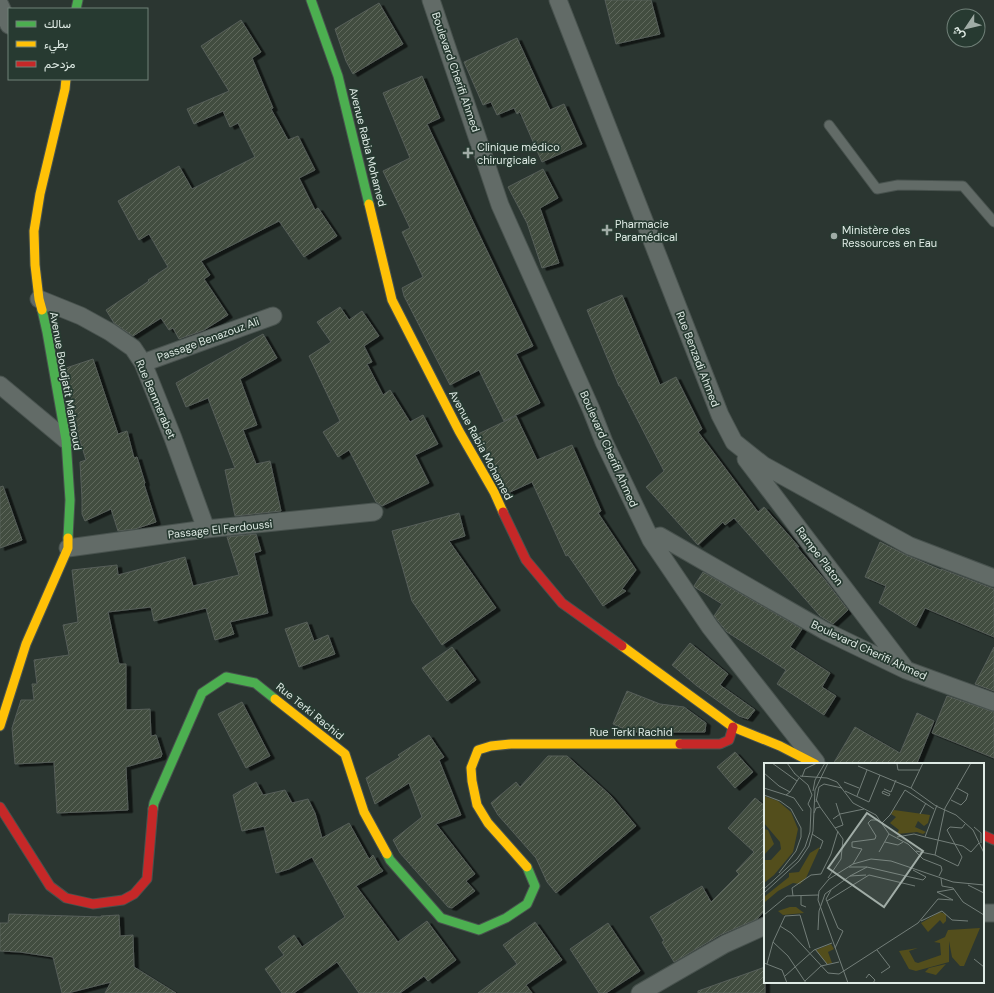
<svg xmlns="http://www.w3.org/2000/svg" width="994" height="993" viewBox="0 0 994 993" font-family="'DM Sans',Vazirmatn,sans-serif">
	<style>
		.building { fill: url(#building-hatch); stroke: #565e59; filter: url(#shadow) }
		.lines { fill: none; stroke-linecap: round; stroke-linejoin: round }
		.lane-casing { stroke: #48524e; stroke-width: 11 }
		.street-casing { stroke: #48524e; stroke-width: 19 }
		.fast-casing { stroke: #48524e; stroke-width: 11 }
		.slow-casing { stroke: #48524e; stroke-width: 11 }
		.jam-casing { stroke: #48524e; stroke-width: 11 }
		.lane { stroke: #626b67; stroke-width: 9 }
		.street { stroke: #626b67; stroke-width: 17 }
		.fast { stroke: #4caf50; stroke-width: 9 }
		.slow { stroke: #ffc107; stroke-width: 9 }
		.jam { stroke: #c62828; stroke-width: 9 }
		.poi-dot { fill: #a0aca6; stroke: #273a31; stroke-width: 1.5 }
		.labels { text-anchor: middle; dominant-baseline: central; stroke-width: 3.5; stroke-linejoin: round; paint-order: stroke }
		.street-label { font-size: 11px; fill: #dfebe5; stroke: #273a31 }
		.poi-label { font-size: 11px; fill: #dfebe5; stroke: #273a31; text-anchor: start }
		.inset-road { fill: none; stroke: #737e79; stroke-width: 1 }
		.view { fill: #a0aca6; fill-opacity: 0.15; stroke: #a0aca6; stroke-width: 2 }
		.inset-edge { fill: none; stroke: #dfebe5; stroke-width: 2 }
	</style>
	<defs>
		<pattern id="building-hatch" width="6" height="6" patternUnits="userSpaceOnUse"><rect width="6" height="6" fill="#434e41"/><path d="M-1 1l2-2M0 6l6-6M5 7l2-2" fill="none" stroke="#5e685c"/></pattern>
		<filter id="shadow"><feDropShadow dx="4.5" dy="2.5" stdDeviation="0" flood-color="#0009"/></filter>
	</defs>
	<rect width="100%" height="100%" fill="#2b3631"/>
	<!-- building -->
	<path class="building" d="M605 0H651L660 34 616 44Z
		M379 3 403 44 353 74 346 61 335 29Z
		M241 20 261 52 252 58 273 108 271 109 288 140 298 136 315 170 299 178 315 210 318 208 337 236 304 257 279 221 201 261 210 275 204 279 228 315 204 330 179 339 173 328 169 330 161 318 133 336 114 323 106 310 149 281 148 280 168 267 149 234 139 240 118 201 179 166 192 189 255 157 238 123 230 127 223 111 194 124 187 109 229 91 201 46Z
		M517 38 550 110 564 104 582 144 542 162 520 112 517 114 514 108 497 115 491 102 483 105 464 62Z
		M422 76 440 118 427 124 476 228 533 346 516 354 540 403 504 421 479 370 450 385 404 296 402 288 423 277 402 232 410 228 383 171 410 158 383 93Z
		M543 169 558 198 540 208 559 263 542 268 527 223 508 187Z
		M622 295 660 385 676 377 702 429 698 432 758 512 764 507 799 547 795 545 825 580 848 610 833 624 820 616 734 518 725 525 723 522 698 545 646 487 664 471 620 386H619L587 310Z
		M340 307 349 320 362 311 379 336 364 346 372 362 367 364 383 395 390 390 410 422 423 415 438 444 415 455 429 483 382 506 378 503 376 502 349 450 338 457 323 432 340 421 309 356 331 342 317 322Z
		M263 334 277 358 240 379 257 425 243 430 256 464 270 461 281 511 235 516 225 470 235 468 208 398 186 407 176 383Z
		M93 359 118 434 127 431 134 458 137 457 145 483 144 484 156 522 135 529 118 531 111 509 85 521 82 514V499L80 462 86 460 78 434 66 368Z
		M516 416 537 460 572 445 601 511 598 513 636 570 622 589 626 591 603 606 568 555 566 556 532 482 508 493 489 458 478 434Z
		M3 486 22 540 0 548V487Z
		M459 513 465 536 449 541 496 608 442 645 412 601 392 531Z
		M256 534 261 551 254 553 268 613 230 622 234 634 215 640 206 608 154 621 151 607 108 612 119 664H126V710L150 709 151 736 156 735 162 754 161 757 126 767 128 810 57 813 54 762 15 764 12 728 21 700H34L32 684H37L34 660 69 655 63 625 78 622 72 570 117 565 118 575 185 557 193 586 239 575 227 537Z
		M880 542 906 555 941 570V569L994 589V637L925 608 916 626 879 603 886 586 865 577Z
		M703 572 802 629 790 647 830 673 822 687 836 696 824 715 777 684 786 670 727 632 714 616 722 604 696 588 694 586Z
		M307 622 314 641 328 635 335 654 299 667 285 629Z
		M690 643 728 674 720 685 755 710 748 719 739 716 697 686 672 665Z
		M452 647 476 680 447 701 422 668Z
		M994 647V691L975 684Z
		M627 691 660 704 684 707 706 723 705 732H631L613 724Z
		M947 696 991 711 994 712V758L932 733Z
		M242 702 270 756 246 768 218 714Z
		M917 713 934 721 917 763 918 764H833L855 727 900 753Z
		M429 735 444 757 439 760 461 815 436 824 475 874 466 881 475 891 452 908 448 907 400 853 393 840 422 817 409 783 375 804 366 778 400 757 398 755Z
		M735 752 753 772 735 788 717 767Z
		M548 756H567L610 795 636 826 556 893 547 882 536 858 498 815 491 803 516 782 520 787Z
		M256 782 263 795 285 790 292 803 308 799 315 813 322 838 349 823 369 859 373 855 379 866 383 871 356 886 398 942 427 921 456 960 428 981 424 976 400 993H359L337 962 294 993H282L265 969 284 955 278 947 294 935 302 947 345 917 312 857 289 869 276 873 264 826 242 831 233 795Z
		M755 798 765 806V910L757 919 720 935 674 962 662 942 664 941 650 917 702 886 711 902 739 874 736 871 754 852 728 828Z
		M9 914 101 917V916L119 915 120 936 133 935 134 967 176 993H105L111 982 68 993H62L53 957 20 952 0 951V923H8Z
		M535 922 562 960 543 973 526 985 532 993H478L517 964 503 945Z
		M608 923 640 971 606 993H599L570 949Z
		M765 967V993H698V991Z"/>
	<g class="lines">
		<defs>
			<path id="lane" d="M829 125 877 189 898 185 963 186 994 222"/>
			<path id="street" d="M431 0 500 205 591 409 604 442 651 540 660 536 825 631 906 670 994 702
				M558 0 720 415 734 442 763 465 910 546 994 578
				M0 5 9 25
				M39 299 81 316 110 332 133 348 143 363 173 438 206 529
				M143 363 273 316
				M0 385 66 440
				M746 459 904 667
				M651 540 710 627 816 762
				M68 548 206 529 374 512
				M983 913H994
				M640 993 725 944 765 926"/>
			<path id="fast" d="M311 0 338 76 369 204
				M76 9 78 0
				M42 310 47 332 66 440 70 500 68 538
				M153 809 154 803 202 693 226 677 255 683 275 699
				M387 854 390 860 441 918 479 930 506 918 527 904 535 886 527 867"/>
			<path id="slow" d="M369 204 392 300 459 431 494 492 503 512
				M42 310 39 299 35 265 34 231 40 194 65 89 66 79
				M622 646 733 727 780 746 815 764
				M275 699 345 754 364 812 387 854
				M0 726 26 644 68 548V538
				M527 867 488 823 477 805 472 781 471 768 478 750 491 746 511 744H680"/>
			<path id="jam" d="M503 512 526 560 562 603 622 646
				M680 744H720L729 740 733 727
				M0 807 50 886 66 898 93 904 123 900 134 894 147 879 153 809
				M983 835 994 840"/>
		</defs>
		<!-- lane casing -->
		<use href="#lane" class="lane-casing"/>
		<!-- street casing -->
		<use href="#street" class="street-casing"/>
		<!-- fast casing -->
		<use href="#fast" class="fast-casing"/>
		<!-- slow casing -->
		<use href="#slow" class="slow-casing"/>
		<!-- jam casing -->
		<use href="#jam" class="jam-casing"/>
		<!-- lane -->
		<use href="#lane" class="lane"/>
		<!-- street -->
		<use href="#street" class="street"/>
		<!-- fast -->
		<use href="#fast" class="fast"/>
		<!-- slow -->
		<use href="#slow" class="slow"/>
		<!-- jam -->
		<use href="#jam" class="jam"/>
	</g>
	<!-- markers -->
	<g class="poi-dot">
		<path d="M466 147h4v4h4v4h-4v4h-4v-4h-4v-4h4z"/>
		<path d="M605 224h4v4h4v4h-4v4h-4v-4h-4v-4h4z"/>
		<circle cx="834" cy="236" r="4"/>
	</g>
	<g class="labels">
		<!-- street labels -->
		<g class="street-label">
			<text transform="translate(456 72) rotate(71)">Boulevard Cherifi Ahmed</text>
			<text transform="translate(368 147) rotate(76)">Avenue Rabia Mohamed</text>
			<text transform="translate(208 339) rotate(-20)">Passage Benazouz Ali</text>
			<text transform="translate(698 359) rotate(69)">Rue Benzadi Ahmed</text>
			<text transform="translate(66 381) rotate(80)">Avenue Boudjatit Mahmoud</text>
			<text transform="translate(156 399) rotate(67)">Rue Benmerabet</text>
			<text transform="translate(481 445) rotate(62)">Avenue Rabia Mohamed</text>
			<text transform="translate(609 449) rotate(66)">Boulevard Cherifi Ahmed</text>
			<text transform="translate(220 529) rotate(-6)">Passage El Ferdoussi</text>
			<text transform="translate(820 556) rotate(53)">Rampe Platon</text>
			<text transform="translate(869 650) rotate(25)">Boulevard Cherifi Ahmed</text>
			<text transform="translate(310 711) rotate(39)">Rue Terki Rachid</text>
			<text x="631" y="732">Rue Terki Rachid</text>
		</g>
		<!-- poi labels -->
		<g class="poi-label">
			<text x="477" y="147">Clinique médico<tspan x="477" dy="13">chirurgicale</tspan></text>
			<text x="615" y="224">Pharmacie<tspan x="615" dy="13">Paramédical</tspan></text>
			<text x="842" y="230">Ministère des<tspan x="842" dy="13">Ressources en Eau</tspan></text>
		</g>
	</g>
	<!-- overview -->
	<g transform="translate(764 763)">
		<rect width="220" height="220" fill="#2b3631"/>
		<path d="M0 66 4 67 10 81 1 91ZM26 144H32L40 150 19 152 14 148ZM67 181 70 186 64 189 68 200 63 201 52 187Z" fill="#534e1c"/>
		<path d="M0 33 14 38 27 49 34 66 29 89 10 112 0 120V97H7L17 86 16 79 0 60ZM130 47 166 52 164 60 160 63 154 58 151 64 162 69 159 71 153 69 133 71 135 67 126 60 132 54 127 51ZM56 84 42 115 36 121 29 120 14 128 1 139 0 144V134L25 114V110L35 109 46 90ZM216 165 200 203H196L188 194 185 178V199L152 208 145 206 135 188 154 185 145 188 151 199 154 200 177 192 176 180 170 179 181 174 184 167ZM182 201 172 212 161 209 165 205Z" fill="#534e1c"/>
		<path d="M176 149 182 151V158L179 161 176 157 164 169 157 160Z" fill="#534e1c"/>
		<path class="inset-road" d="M8 0 33 18M23 0 31 11M133 1 134 7H156M94 3 147 25 172 43 192 52 209 67 220 90M0 10 15 23 26 29 35 15M30 10 44 22 48 32M36 13 63 15 73 19 89 40 112 52 125 71 144 81 159 96 177 103 178 107 175 113M38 14 41 6 53 0M80 19 95 25M0 25 22 32 26 29M147 25 159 0M120 26 127 29 132 17M49 28 51 17 61 0M81 28 105 39 116 12M119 28 126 31 125 33 118 30ZM0 32 16 38 27 46 37 65V74L32 88 15 110M22 32 30 35 39 48M93 33 103 7M187 37 197 42 202 37 204 31 193 25M52 39 55 24 60 21 78 25M56 44 79 76 77 96 64 115M47 46 44 41 48 32M50 50 52 45 56 44 52 36M156 51 162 40M69 56 76 51 100 46M118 60 126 52 141 27 170 46M210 64 217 70V80M71 65 79 62 72 40M48 71 59 78 56 86M133 74 150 71 161 74 173 42M161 74 199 83 207 89 215 80M121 79 134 82 139 79M152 88 171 92 194 103 198 94 183 67 186 64 198 65 201 61M115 89 125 71M171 92 181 45 207 0M89 101 98 86 88 84V79L111 76 112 73 104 60 107 57H114M85 104H103M86 113 102 112M177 115 178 123 189 125 199 139 220 152M204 122 220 130M0 126 33 96 41 84 46 69 47 46M67 127 62 136 74 165 79 168 71 185M0 130 35 98 45 83 49 68 51 27 64 0M29 133 28 125 47 112 57 111 67 91 74 68M37 133V142L42 144M63 138 105 112 151 123M0 152 23 133 54 132M157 158 178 148 188 157 204 158M16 163 27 170 64 210 75 211 154 160 174 136 189 137 173 129 190 126M54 167 55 148 61 131 86 113 103 104 159 117 162 114 149 107M9 179 24 193 42 220M51 186 63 201M113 187 126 204 117 210M210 196 220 204M0 200 18 207 23 220M3 201 9 179 21 153 36 152 46 185M21 213 50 187 68 180M102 215 105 211 111 217 109 220M41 218 57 203 75 199M84 220 54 137 55 128 65 116 89 101 107 96 127 98 189 119 220 122"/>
		<path class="view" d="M103 50 159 88 120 144 64 105Z"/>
		<rect width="220" height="220" class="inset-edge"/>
	</g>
	<!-- legend -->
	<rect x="8" y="8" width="140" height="72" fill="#273a31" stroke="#718179"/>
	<rect x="16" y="21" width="20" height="6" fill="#4caf50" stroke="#718179"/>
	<text x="44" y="28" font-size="12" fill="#dfebe5">سالك</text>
	<rect x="16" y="41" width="20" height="6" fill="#ffc107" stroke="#718179"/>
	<text x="44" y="48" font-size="12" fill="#dfebe5">بطيء</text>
	<rect x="16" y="61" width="20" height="6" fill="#c62828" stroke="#718179"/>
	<text x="44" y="68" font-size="12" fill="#dfebe5">مزدحم</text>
	<!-- north arrow -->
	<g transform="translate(966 28) rotate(235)"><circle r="19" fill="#273a31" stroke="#718179"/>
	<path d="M0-3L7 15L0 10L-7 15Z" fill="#a0aca6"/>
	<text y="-6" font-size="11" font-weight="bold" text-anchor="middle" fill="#dfebe5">ش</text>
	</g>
</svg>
